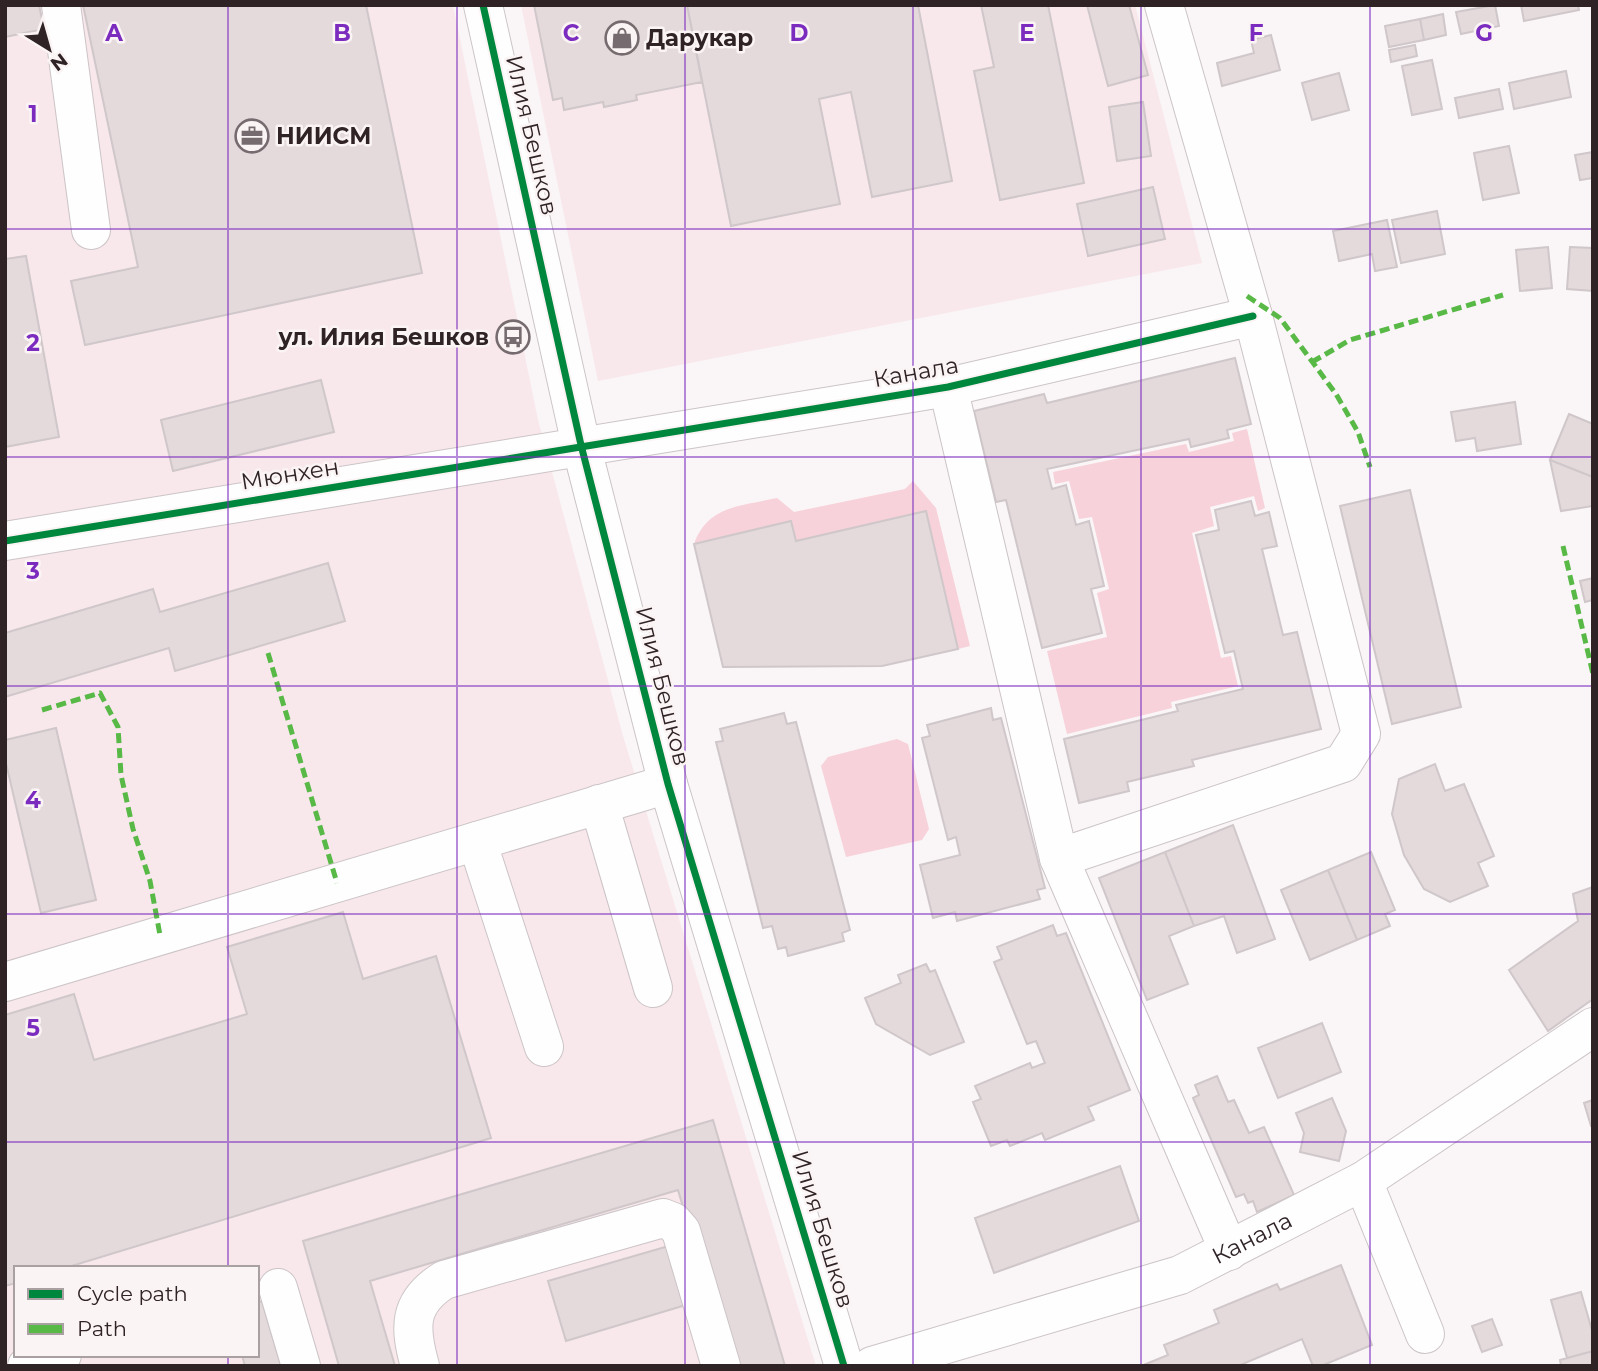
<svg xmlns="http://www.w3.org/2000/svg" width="1598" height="1371" viewBox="0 0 1598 1371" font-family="Montserrat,sans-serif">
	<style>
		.built { fill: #f8e8eb; fill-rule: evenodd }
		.green { fill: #f7d2da }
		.building { fill: #e4dadc; stroke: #cfc7c9; stroke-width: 2 }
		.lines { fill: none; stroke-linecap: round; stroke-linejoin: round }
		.minor-casing { stroke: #ccc4c6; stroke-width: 40 }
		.minor { stroke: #fefefe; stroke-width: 38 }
		.quiet { stroke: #58b947; stroke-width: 5; stroke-dasharray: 10 5; stroke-linecap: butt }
		.cycleway-casing { stroke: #fbf4f5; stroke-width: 11 }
		.cycleway { stroke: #00873e; stroke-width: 7 }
		.grid { fill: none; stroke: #7b2cbf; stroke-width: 2; stroke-opacity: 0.55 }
		.labels { text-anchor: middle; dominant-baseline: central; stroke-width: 5; stroke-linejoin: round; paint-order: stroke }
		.poi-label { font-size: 23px; font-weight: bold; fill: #2f2326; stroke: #fbf4f5; text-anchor: start }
		.street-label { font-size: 23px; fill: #2f2326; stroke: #fbf4f5 }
		.grid-label { font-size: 23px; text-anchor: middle; font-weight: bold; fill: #7b2cbf; stroke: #fbf4f5; stroke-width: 5; stroke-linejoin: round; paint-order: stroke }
	</style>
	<rect width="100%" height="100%" fill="#faf5f6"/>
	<!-- built -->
	<path class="built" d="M5 5H453L538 420 623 736 816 1366H5ZM16 1268H257V1355H16Z
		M521 5H1135L1202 263 598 381Z"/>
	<!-- green -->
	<path class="green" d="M1247 429 1265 508 1258 511 1254 496 1210 507 1214 526 1192 533 1221 658 1231 656 1238 686 1171 702 1172 708 1067 734 1047 651 1107 637 1097 593 1109 589 1092 517 1079 519 1069 481 1055 484 1053 472 1186 444 1189 452 1234 441 1232 433Z
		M913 481 936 508 970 646 958 649 926 511 796 541 790 521 694 544C708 505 742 506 777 498L794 512 905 489Z
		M897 739 908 744 929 829 922 840 846 857 821 766 828 757Z"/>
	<!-- building -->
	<path class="building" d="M5 5H39L44 29 5 37Z
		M83 5H366L422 273 85 345 71 281 138 267Z
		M534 5H687L702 82 636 95 637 100 604 107 603 102 564 110 562 98 553 100Z
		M687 5H918L952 181 872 197 851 92 819 99 840 204 731 226Z
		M981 5H1048L1084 183 1000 200 974 71 994 67Z
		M1087 5H1129L1148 75 1108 86Z
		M1495 5 1499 26 1461 34 1456 12Z
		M1521 5H1578L1579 10 1524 21Z
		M1443 14 1446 35 1424 40 1420 19Z
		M1420 19 1424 40 1389 47 1385 26Z
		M1271 35 1280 70 1222 86 1217 63 1254 53 1251 40Z
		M1415 45 1417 56 1391 62 1389 50Z
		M1432 60 1442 109 1412 115 1402 66Z
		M1566 71 1571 97 1514 109 1509 83Z
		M1339 73 1349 110 1312 120 1302 83Z
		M1499 89 1503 109 1459 118 1455 98Z
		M1143 102 1151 156 1117 161 1109 107Z
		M1509 146 1519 193 1483 200 1474 153Z
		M1593 152V178L1580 180 1575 155Z
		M1153 187 1165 239 1088 256 1077 204Z
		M1437 211 1445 254 1401 263 1392 220Z
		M1387 220 1397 267 1375 271 1372 254 1339 261 1333 231Z
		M1548 247 1552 288 1520 291 1516 250Z
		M1570 247 1593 248V291L1567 289Z
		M26 256 59 437 5 447V259Z
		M1235 358 1251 424 1227 430 1229 438 1191 447 1189 439 1047 469 1052 489 1066 485 1076 525 1089 521 1104 586 1091 589 1102 633 1042 648 1006 500 996 502 974 411 1044 394 1047 403Z
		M321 380 334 432 173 471 161 420Z
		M1515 402 1521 444 1477 451 1475 438 1456 441 1451 412Z
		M1569 414 1593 424V477L1550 460Z
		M1550 460 1593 477V506L1561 511Z
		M1410 490 1461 707 1392 724 1340 506Z
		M1251 501 1255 516 1269 512 1277 546 1262 549 1283 635 1297 632 1321 729 1192 760 1194 766 1127 782 1129 791 1079 803 1064 739 1178 711 1176 705 1243 689 1234 651 1225 653 1196 535 1219 530 1215 510Z
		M926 511 958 649 882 666 723 667 694 544 791 521 796 541Z
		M328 563 345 621 175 671 169 648 5 697V633L153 589 160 612Z
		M1593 578V600L1585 602 1580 581Z
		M991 708 993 720 1001 718 1045 888 1037 890 1040 899 957 921 955 912 933 918 920 865 960 855 956 837 948 840 922 738 930 736 927 725Z
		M784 713 787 724 796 722 850 930 842 933 844 941 788 956 786 947 778 949 772 926 763 928 716 742 723 741 720 729Z
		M56 728 96 900 41 913 5 759V740Z
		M1435 764 1445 791 1464 784 1494 856 1478 863 1488 886 1450 902 1424 889 1404 855 1392 814 1399 779Z
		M1233 825 1275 939 1237 953 1224 916 1194 926 1165 852Z
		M1165 852 1194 926 1169 936 1188 984 1147 1000 1099 878Z
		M1371 852 1395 910 1385 914 1390 926 1357 940 1328 870Z
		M1328 870 1357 940 1310 960 1281 890Z
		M1593 887V999L1548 1031 1509 970 1578 921 1573 894Z
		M343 912 363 979 436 956 491 1138 65 1268H16V1283L5 1286V1015L74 994 94 1060 247 1014 227 947Z
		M1053 925 1057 936 1066 933 1130 1090 1088 1107 1094 1120 1045 1140 1042 1133 1010 1146 1007 1140 991 1146 973 1102 981 1099 975 1086 1030 1063 1032 1068 1045 1063 1036 1041 1027 1044 994 962 1002 959 997 947Z
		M926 964 930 972 935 970 964 1042 930 1055 876 1024 865 998 901 983 898 975Z
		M1322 1023 1341 1072 1278 1098 1258 1048Z
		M1217 1076 1228 1102 1234 1100 1249 1133 1264 1127 1294 1195 1257 1212 1253 1201 1248 1203 1244 1194 1236 1197 1193 1098 1199 1095 1195 1085Z
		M1332 1098 1346 1131 1339 1161 1300 1152 1304 1133 1296 1113Z
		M1593 1100V1126H1591L1584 1103Z
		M713 1120 785 1366H730L678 1190 370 1281 395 1366H339L303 1241Z
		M1120 1166 1139 1221 994 1273 975 1218Z
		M672 1245 689 1304 566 1341 548 1281Z
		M1341 1265 1372 1345 1321 1366H1313L1302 1339 1238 1366H1141L1168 1355 1164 1345 1219 1323 1214 1310 1277 1284 1280 1290Z
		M1581 1292 1593 1334V1351L1567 1358 1551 1300Z
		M262 1301 281 1366H245L242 1355H257V1303Z
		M1492 1319 1502 1345 1482 1352 1472 1326Z
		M1593 1351V1366H1561L1560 1360Z"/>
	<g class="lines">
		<defs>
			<g id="minor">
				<path d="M61 5 91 230"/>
				<path d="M483 5 581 445 668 784 844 1366"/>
				<path d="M948 387 1059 858 1229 1251"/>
				<path d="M5 541 948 387 1253 316"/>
				<path d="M599 804 653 988"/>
				<path d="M477 841 544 1047"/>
				<path d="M1059 858 1343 763 1361 734 1253 316 1164 5"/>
				<path d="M5 982 668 784"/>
				<path d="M1363 1181 1425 1334"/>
				<path d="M278 1288 301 1366"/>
				<path d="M27 1366 62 1355"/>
				<path d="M420 1366C409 1327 408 1303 444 1280L663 1218 673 1222 681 1231 721 1366"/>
				<path id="s1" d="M872 1366 1180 1275 1363 1181 1593 1027"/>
			</g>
		</defs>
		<!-- minor casing -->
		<use href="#minor" class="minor-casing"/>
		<!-- minor -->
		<use href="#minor" class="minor"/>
		<!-- quiet -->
		<path class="quiet" d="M1247 296 1280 318 1336 394 1358 432 1370 467
			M1312 362 1350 340 1503 295
			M1563 546 1593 674
			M268 653 337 883
			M42 710 100 693 118 727 121 775 133 829 150 881 160 935"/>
		<defs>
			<path id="cycleway" d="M483 5 581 445 668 784 844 1366
				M5 541 948 387 1253 316"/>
		</defs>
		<!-- cycleway casing -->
		<use href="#cycleway" class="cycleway-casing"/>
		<!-- cycleway -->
		<use href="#cycleway" class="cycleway"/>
	</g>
	<!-- grid -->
	<path class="grid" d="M228 5V1268M457 5V1366M685 5V1366M913 5V1366M1141 5V1366M1370 5V1366M5 229H1593M5 457H1593M5 686H1593M5 914H1593M5 1142H1593M228 1355V1366"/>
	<!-- icons -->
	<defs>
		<symbol id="shop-ring" viewBox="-11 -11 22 22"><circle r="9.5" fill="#fbf4f5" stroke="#766c6f" stroke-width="1.5"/><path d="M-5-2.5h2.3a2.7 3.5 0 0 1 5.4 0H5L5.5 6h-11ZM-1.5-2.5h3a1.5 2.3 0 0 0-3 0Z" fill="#766c6f"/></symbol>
		<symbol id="office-ring" viewBox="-11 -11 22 22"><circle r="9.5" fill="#fbf4f5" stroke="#766c6f" stroke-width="1.5"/><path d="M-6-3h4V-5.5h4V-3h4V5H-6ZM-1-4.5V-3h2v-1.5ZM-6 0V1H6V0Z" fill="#766c6f"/></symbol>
		<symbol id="bus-ring" viewBox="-11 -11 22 22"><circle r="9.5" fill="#fbf4f5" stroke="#766c6f" stroke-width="1.5"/><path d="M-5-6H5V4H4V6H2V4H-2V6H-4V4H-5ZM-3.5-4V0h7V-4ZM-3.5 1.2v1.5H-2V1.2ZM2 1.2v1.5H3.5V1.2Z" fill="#766c6f"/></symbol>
	</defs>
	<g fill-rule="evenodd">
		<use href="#shop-ring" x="603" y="19" width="38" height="38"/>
		<use href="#office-ring" x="233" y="117" width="38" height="38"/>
		<use href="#bus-ring" x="494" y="318" width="38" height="38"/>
	</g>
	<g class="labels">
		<!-- poi labels -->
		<g class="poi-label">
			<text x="646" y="38">Дарукар</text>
			<text x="276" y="136">НИИСМ</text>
			<text x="489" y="337" text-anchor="end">ул. Илия Бешков</text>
		</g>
		<!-- street labels -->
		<g class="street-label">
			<text transform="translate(532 135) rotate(77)">Илия Бешков</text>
			<text transform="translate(916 372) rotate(-10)">Канала</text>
			<text transform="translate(290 474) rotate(-9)">Мюнхен</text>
			<text transform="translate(663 686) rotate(76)">Илия Бешков</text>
			<text transform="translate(823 1229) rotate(73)">Илия Бешков</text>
			<text stroke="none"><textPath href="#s1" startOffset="402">Канала</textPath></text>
		</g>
	</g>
	<g class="grid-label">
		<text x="114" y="41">A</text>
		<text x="342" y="41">B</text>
		<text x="571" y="41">C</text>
		<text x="799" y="41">D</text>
		<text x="1027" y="41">E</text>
		<text x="1256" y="41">F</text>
		<text x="1484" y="41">G</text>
		<text x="33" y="122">1</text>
		<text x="33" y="351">2</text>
		<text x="33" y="579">3</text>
		<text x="33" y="808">4</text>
		<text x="33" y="1036">5</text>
	</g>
	<!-- border -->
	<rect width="1598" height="1371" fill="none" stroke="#2f2326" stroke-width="14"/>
	<!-- legend -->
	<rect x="14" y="1266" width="245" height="91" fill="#fbf4f5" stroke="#a9a0a2" stroke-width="2"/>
	<rect x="28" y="1289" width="35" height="10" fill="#00873e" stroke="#a9a0a2" stroke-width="2"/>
	<text x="77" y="1301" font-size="21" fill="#2f2326">Cycle path</text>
	<rect x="28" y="1324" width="35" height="10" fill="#58b947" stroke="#a9a0a2" stroke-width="2"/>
	<text x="77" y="1336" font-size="21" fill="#2f2326">Path</text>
	<!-- north arrow -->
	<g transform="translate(49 49) rotate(143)" stroke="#fbf4f5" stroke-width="5" paint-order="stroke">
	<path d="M0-5L12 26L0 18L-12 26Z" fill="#2f2326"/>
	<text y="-10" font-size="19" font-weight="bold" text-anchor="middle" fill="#2f2326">N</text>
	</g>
</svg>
